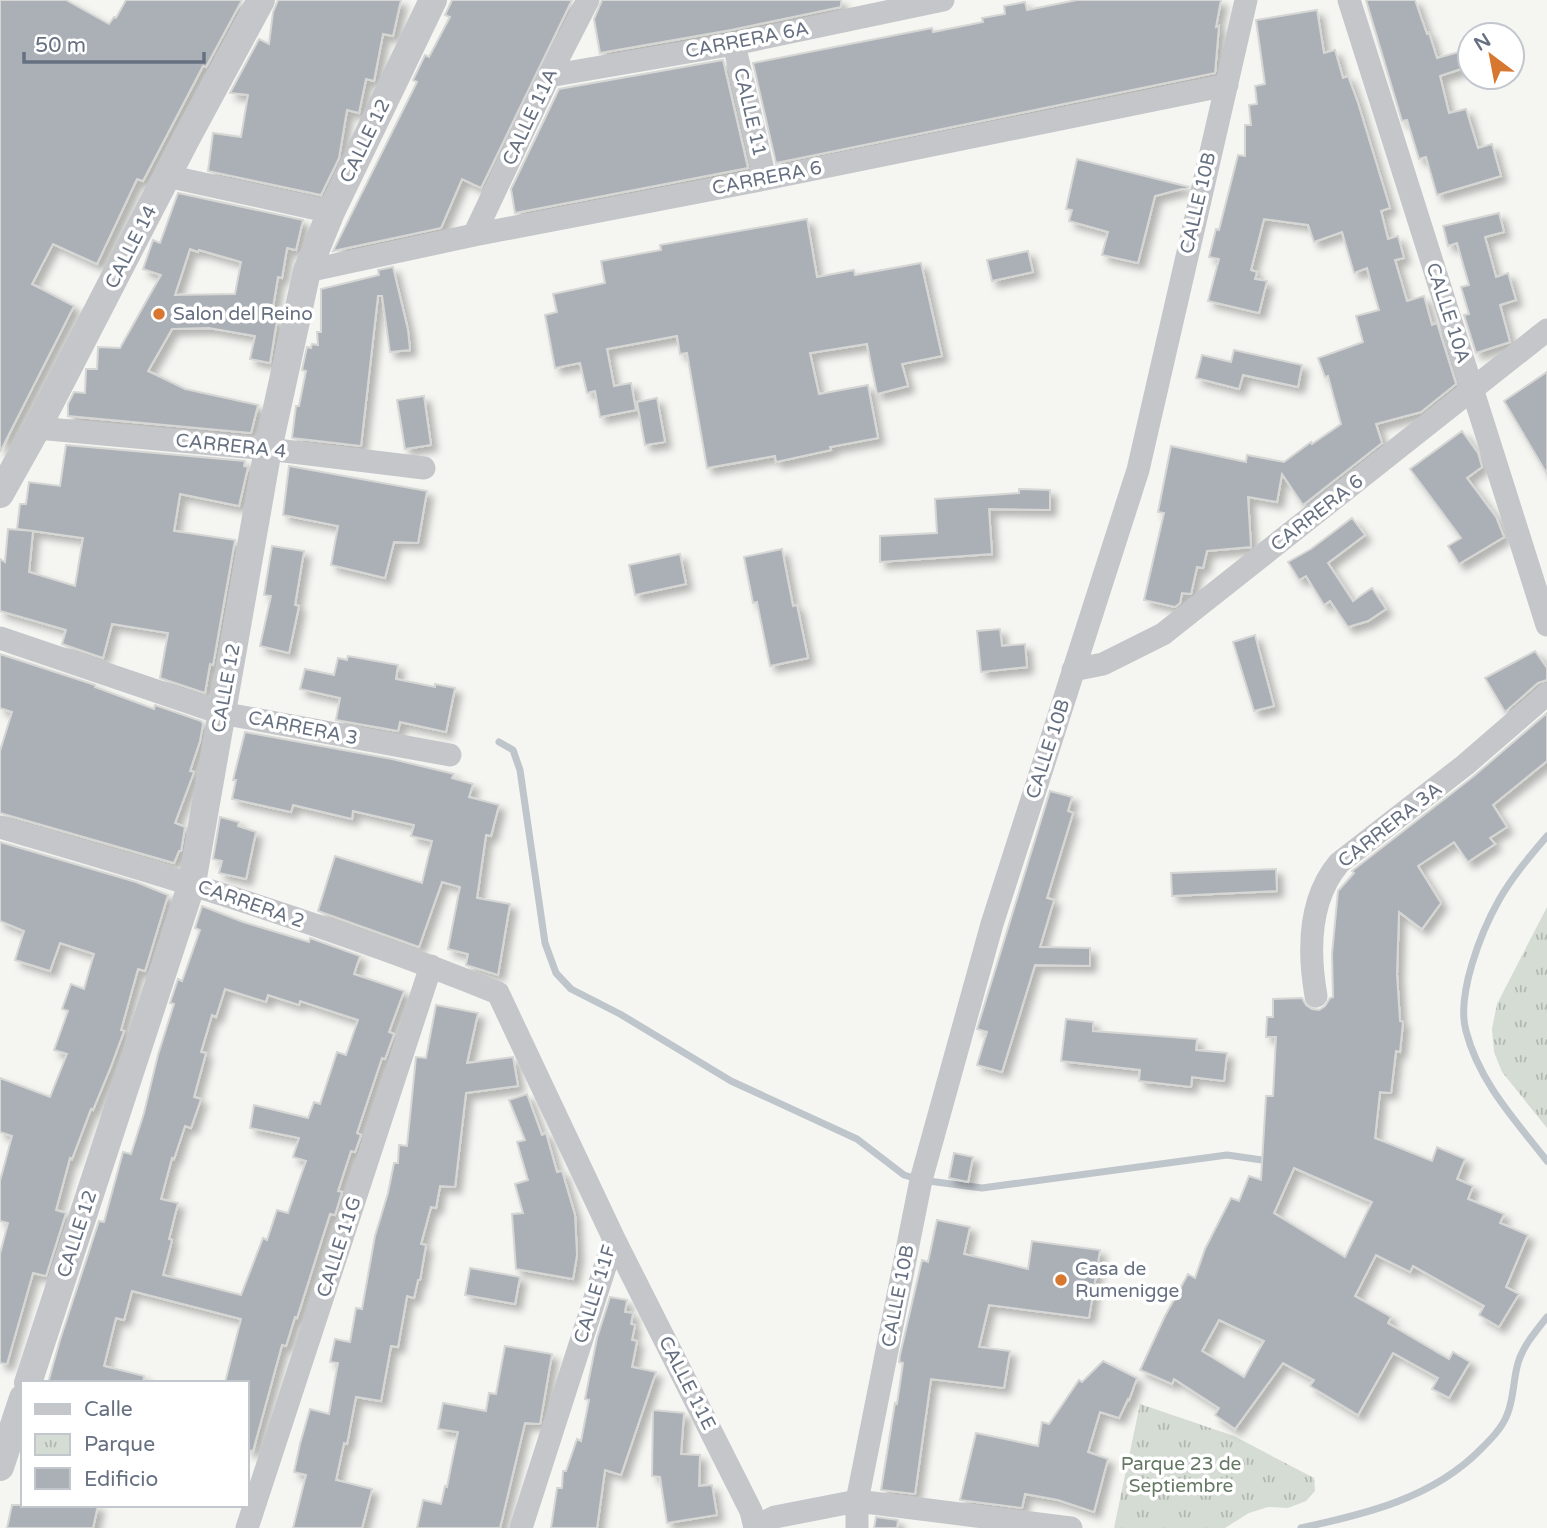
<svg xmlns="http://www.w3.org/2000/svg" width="1547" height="1528" viewBox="0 0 1547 1528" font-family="'Varela Round',sans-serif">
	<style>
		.park { fill: url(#park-tufts) }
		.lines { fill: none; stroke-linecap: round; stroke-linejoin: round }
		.stream { stroke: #bec5cb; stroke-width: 7 }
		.building { fill: #aab0b6; stroke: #d6d7d5; stroke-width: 2; fill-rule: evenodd; filter: url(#shadow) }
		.minor { stroke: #c4c6ca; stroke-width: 23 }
		.tertiary { stroke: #c4c6ca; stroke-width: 28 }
		.poi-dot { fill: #d8772f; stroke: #fff; stroke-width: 2.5 }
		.labels { text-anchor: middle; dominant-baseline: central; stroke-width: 7; stroke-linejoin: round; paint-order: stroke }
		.street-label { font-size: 19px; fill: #667081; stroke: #fff }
		.poi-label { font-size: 19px; fill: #667081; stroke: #fff; text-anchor: start }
		.park-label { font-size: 19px; fill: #657964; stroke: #fff }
	</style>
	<defs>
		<pattern id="park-tufts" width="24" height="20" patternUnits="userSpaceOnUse" patternTransform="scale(1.75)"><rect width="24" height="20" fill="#d5dcd3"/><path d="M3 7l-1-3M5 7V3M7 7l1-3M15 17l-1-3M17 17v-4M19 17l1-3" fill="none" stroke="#b1b7b1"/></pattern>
		<filter id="shadow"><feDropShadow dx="6" dy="6" stdDeviation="3.5" flood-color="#0004"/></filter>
	</defs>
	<rect width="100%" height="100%" fill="#f5f5f2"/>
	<!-- park -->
	<path class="park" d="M1547 907V1128L1502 1072 1494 1052 1492 1029 1497 1004Z
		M1140 1404 1234 1436 1314 1478 1315 1491 1306 1501 1288 1508 1268 1507 1249 1513 1225 1528H1114Z"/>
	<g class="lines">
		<!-- stream -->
		<path class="stream" d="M499 742 513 750 520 770 545 943 556 973 571 989 620 1014 731 1081 857 1139 904 1175 921 1180 982 1188 1227 1155 1269 1161
			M1547 836C1530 856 1512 877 1499 900 1481 932 1456 995 1466 1031 1479 1082 1516 1121 1547 1161
			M1301 1528C1366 1514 1433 1498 1481 1449 1491 1439 1502 1428 1507 1415 1514 1399 1513 1380 1518 1363 1523 1346 1536 1331 1547 1317"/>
	</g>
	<!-- building -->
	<path class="building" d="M0 0H66L109 24 114 17 116 18 126 0H242L206 67 203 66 143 181 137 179 97 264 53 244 32 284 74 306 0 452Z
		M278 0H401L393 36 383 34 374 81 366 79 359 113 347 110 339 158 321 195 208 171 213 133 241 137 248 95 230 93 259 39 269 44 273 12Z
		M452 0H572L481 188 462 179 441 228 333 251 417 82 413 80 425 55 429 57 450 17 445 15Z
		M602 0H841V7L731 30 600 53 594 19Z
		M1077 0H1221L1216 27 1219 26 1215 73 776 163 753 63 932 28 933 32 983 22 982 18 1005 14 1004 6 1025 2 1027 10Z
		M1366 0H1415L1427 34 1429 33 1437 58 1470 49V66L1440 76 1449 113 1466 109 1478 148 1492 144 1501 176 1437 195 1426 157 1419 159 1407 120 1402 121Z
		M1317 10 1324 53 1335 50 1343 78 1348 76 1358 103 1390 208 1381 211 1388 239 1398 236 1404 258 1395 260 1407 301 1424 296 1432 325 1437 323 1456 384 1421 412 1376 424 1382 443 1303 505 1282 474 1277 502 1248 497 1251 547 1207 551 1203 568 1197 567 1191 594 1182 593 1180 603 1175 607 1144 600 1164 513 1158 512 1171 446 1246 462 1247 455 1284 462 1311 442 1312 444 1341 424 1328 376 1325 377 1318 358 1363 342 1356 316 1379 310 1367 268 1354 273 1342 232 1314 242 1308 225 1264 219 1251 270 1257 272 1255 279 1267 281 1259 313 1208 301 1219 259 1209 257 1216 229 1219 230 1238 155 1245 156V125H1251L1249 105 1257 104 1255 86 1265 84 1256 20Z
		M723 60 748 168 515 213 511 189 559 89Z
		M1077 159 1189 187 1155 196 1138 263 1102 255 1108 232 1069 221 1072 210 1066 209Z
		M178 193 303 220 296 250 287 248 282 278 278 277 271 319 277 320 270 363 250 359 255 336 209 328 172 329 148 371 185 389 258 405 251 433 68 416V404L74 392 85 393 86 369H97L98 347 120 348 161 275 143 269 153 240 160 243ZM190 249 198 252 199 250 241 262 235 294 175 295Z
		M1499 213 1504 232 1485 237 1496 277 1508 273 1516 300 1500 305 1510 342 1476 353 1464 315 1469 314 1461 287 1469 285 1457 243 1448 246 1443 226Z
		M807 219 817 277 854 270 855 275 921 263 942 356 902 364 908 386 877 394 867 344 810 353 819 394 868 385 878 438 830 447 831 450 776 462 775 456 707 468 687 353 680 354 677 336 607 349 614 386 631 383 636 410 600 417 595 391 587 393 580 363 555 368 545 315 557 312 553 294 605 283 601 261 661 250 660 245Z
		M1028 251 1033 272 992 281 987 260Z
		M393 267 408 330 410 350 390 352 382 296H378L361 446 292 438 296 406H299L306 371 302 370 307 347 311 348 312 344 318 345 317 332H321V289L379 275 378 270Z
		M1234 350 1302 365 1298 387 1243 375 1239 389 1196 378 1202 355 1231 362Z
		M1547 372V474L1504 401Z
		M424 396 431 445 405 449 397 400Z
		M657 398 665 442 645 445 637 402Z
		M1462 431 1478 453 1482 467 1467 478 1496 517 1504 537 1459 564 1448 546 1461 538 1410 469Z
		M66 445 245 461 244 466 248 467 239 506 180 494 174 531 235 540 213 665 210 664 205 693 160 678 168 633 112 624 103 658 62 644 66 630 0 611V559L5 562 8 529 33 531 17 529 20 504H26L29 482 60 486ZM33 531 83 538 75 586 29 572Z
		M289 466 427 491 418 543 394 542 385 578 331 565 338 526 283 515Z
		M1019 489 1050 490V510L989 509 992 554 880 562V536L937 533 935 499 1019 493Z
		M1352 518 1365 535 1328 563 1353 601 1372 588 1386 609 1368 621 1348 627 1330 601 1324 605 1306 576 1299 580 1288 562 1311 549Z
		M272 546 304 551 295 605 299 606 289 653 260 646 271 596 264 595Z
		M782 549 793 606 797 605 808 658 770 666 757 602 753 603 744 557Z
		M680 554 686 584 635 595 629 565Z
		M1000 629 1002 646 1025 644 1027 667 981 672 977 631Z
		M1255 635 1274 706 1254 711 1233 642Z
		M1535 651 1547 668V680L1538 683 1505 712 1485 678Z
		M0 654 95 685V687L154 709 155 705 201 721 203 724 200 741 190 771 194 772 175 823 185 827 181 851H179L174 863 0 813V751L12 712 0 708Z
		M348 656 398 665 396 679 435 687V684L455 688 446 732 400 722 398 731 336 720 340 698 300 689 305 669 334 675 338 658 347 660Z
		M1547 713V761L1493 805 1507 827 1490 838 1495 844 1468 862 1454 842 1418 866 1441 903 1422 929 1399 912 1397 974 1400 1021 1403 1022 1400 1052 1396 1051 1391 1093 1380 1092 1375 1138 1432 1161 1437 1147 1465 1159 1457 1179 1473 1186 1468 1199 1504 1214 1500 1223 1528 1235 1506 1287 1519 1294 1499 1327 1479 1315 1484 1306 1413 1266 1410 1272 1376 1255 1355 1296 1391 1317 1388 1323 1449 1359 1453 1352 1470 1362 1449 1398 1432 1389 1438 1378 1393 1353 1358 1415 1310 1386 1314 1380 1283 1363 1235 1429 1215 1415 1219 1408 1174 1379 1172 1384 1140 1370 1165 1316 1188 1274 1195 1278 1205 1249 1231 1198 1239 1201 1249 1176 1261 1180 1266 1096H1273L1276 1037H1266L1267 1017H1273V999L1302 998 1306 1005 1312 1009 1319 1010 1325 1006 1330 998 1333 997 1332 954 1338 891 1354 873 1352 871 1474 776ZM1294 1168 1372 1202 1345 1257 1274 1213ZM1219 1320 1264 1341 1244 1377 1202 1351Z
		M245 732 392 759 454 774 452 778 473 784 469 797 499 805 491 836 486 835 477 898 510 904 498 975 466 965 468 954 448 949 460 887 442 882 419 947 318 911 335 856 422 883 432 841 411 836 414 825 353 811 352 819 293 805 291 812 232 799 236 780H233Z
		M1050 791 1072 797 1068 811 1073 813 1047 898 1054 900 1040 947 1090 948V966L1035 965 1002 1072 977 1065 987 1032 977 1029Z
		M220 817 239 822 238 826 256 832 246 879 219 873 222 861 213 859Z
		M0 842 136 882 168 895 145 971 138 969 121 1030 124 1031 110 1069 93 1110 91 1109 72 1159 70 1158 56 1210 66 1213 46 1276 33 1273 7 1364 0 1363V1254L8 1223 0 1221V1181L12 1136 0 1132V1078L50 1097 67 1054 54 1050 68 1011 62 1009 71 984 84 989 94 954 60 943 50 971 15 960 24 931 0 921Z
		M1276 869 1277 891 1172 896 1171 873Z
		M202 906 243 922 309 942 310 938 360 956 354 974 404 991 389 1032 394 1034 385 1059 382 1058 357 1133 361 1135 355 1152 351 1151 338 1191 342 1192 335 1215 330 1214 297 1318 295 1317 286 1346 282 1345 253 1451 247 1450V1383H225L241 1319 132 1291 124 1320 116 1318 104 1366 144 1376 143 1383H48L60 1340 99 1221 104 1222 123 1152 131 1154 144 1113 158 1055 174 1004 170 1003 178 979 182 981 200 930 195 928ZM225 989 266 1002 268 995 299 1005 300 1001 358 1020 346 1055 337 1052 320 1104 314 1102 308 1118 254 1105 250 1128 299 1138 293 1157 306 1161 288 1213 277 1210 267 1240 263 1238 241 1295 163 1275 172 1240 169 1239 178 1203 161 1199 172 1158 174 1159 185 1126 191 1128 201 1099 194 1097 206 1053 201 1052 212 1015 216 1017Z
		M436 1005 478 1013 467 1063 513 1057 518 1086 466 1093 455 1187 440 1186 436 1208 431 1207 421 1244 426 1245 420 1280H418L414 1298 407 1296 398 1347 391 1346 381 1401 356 1397 347 1444 344 1443 336 1480 372 1489 362 1528H293L306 1475 294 1472 300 1444 310 1409 329 1414 338 1363 330 1362 335 1339 350 1342 356 1308 362 1309 375 1236 388 1193 394 1163H398L399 1145 407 1146 416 1057 426 1058Z
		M1066 1019 1093 1022V1031L1197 1039 1196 1050 1227 1053 1224 1081 1192 1077 1191 1087 1139 1081 1140 1070 1061 1061Z
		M527 1094 542 1135 546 1133 557 1172 562 1171 575 1215 577 1255 573 1279 516 1269 512 1214 523 1213 515 1184 528 1180 517 1142 525 1140 509 1100Z
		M954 1153 973 1157 968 1182 949 1178Z
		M937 1220 970 1227 964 1254 1028 1269 1032 1241 1100 1250 1089 1318 989 1305 979 1347 1010 1351 1004 1388 931 1379 915 1494 881 1490 895 1403 897 1404 903 1363 899 1362 900 1355 922 1260 928 1262Z
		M470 1268 520 1277 515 1304 465 1295Z
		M610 1297 627 1300 625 1312 633 1313 631 1324 635 1325 632 1340 637 1341 632 1367 656 1372 621 1475 605 1470 597 1528H551L557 1488H562L563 1471H566L577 1439 581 1441 589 1400 585 1399 597 1338Z
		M505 1346 552 1354 540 1424 525 1423 500 1528H417L423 1500 441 1504 445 1486 447 1487 458 1432 438 1429 443 1403 486 1411 489 1393 496 1394Z
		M1103 1361 1137 1378 1129 1400 1128 1399 1119 1418 1100 1412 1088 1452 1108 1459 1094 1512 1058 1500 1025 1494 1022 1508 960 1500 976 1433 1038 1446 1042 1422 1049 1424 1079 1380 1082 1382Z
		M653 1410 684 1413 681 1454 700 1455 699 1486 712 1485 717 1515 667 1523 660 1477 652 1476Z
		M12 1505H98L93 1528H7Z
		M876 1517 898 1520 897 1528H874Z"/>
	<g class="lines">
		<!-- minor -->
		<path class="minor" d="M1349 0 1547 625
			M734 44 765 179
			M549 76 734 44 943 0
			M167 176 331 212
			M474 235 549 76 588 0
			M307 271 474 235 765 179 1227 85
			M37 428 268 449 424 468
			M0 638 221 713 450 755
			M1073 670 1103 664 1163 634 1547 330
			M0 827C168 876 335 927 498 993L614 1239 521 1528
			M1316 996C1308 950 1308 900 1339 863L1465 765 1547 694
			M614 1239 751 1511 755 1528
			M756 1526 775 1517 857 1501 1071 1528
			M247 1528 431 966
			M857 1528V1501L921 1180 992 924 1138 470 1246 0"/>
		<!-- tertiary -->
		<path class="tertiary" d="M0 494 37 428 186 139 261 0
			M28 1383 192 883 268 449 307 271 331 212 433 0
			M0 1467 23 1398"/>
	</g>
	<!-- markers -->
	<g class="poi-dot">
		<circle cx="159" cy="314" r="7"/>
		<circle cx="1061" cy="1280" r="7"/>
	</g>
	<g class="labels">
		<!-- street labels -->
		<g class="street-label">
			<text transform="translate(747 40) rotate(-11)">CARRERA 6A</text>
			<text transform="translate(750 112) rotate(77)">CALLE 11</text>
			<text transform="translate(530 117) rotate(-65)">CALLE 11A</text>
			<text transform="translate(365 141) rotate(-64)">CALLE 12</text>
			<text transform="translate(767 178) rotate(-11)">CARRERA 6</text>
			<text transform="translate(1198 203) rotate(-77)">CALLE 10B</text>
			<text transform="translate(131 247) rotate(-63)">CALLE 14</text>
			<text transform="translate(1448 313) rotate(72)">CALLE 10A</text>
			<text transform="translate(231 446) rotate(6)">CARRERA 4</text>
			<text transform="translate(1317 513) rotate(-38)">CARRERA 6</text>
			<text transform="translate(226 688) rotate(-80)">CALLE 12</text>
			<text transform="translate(303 728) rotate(11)">CARRERA 3</text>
			<text transform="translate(1048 749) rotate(-72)">CALLE 10B</text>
			<text transform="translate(1390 825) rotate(-38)">CARRERA 3A</text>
			<text transform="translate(251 904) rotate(19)">CARRERA 2</text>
			<text transform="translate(77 1234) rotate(-72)">CALLE 12</text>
			<text transform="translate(339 1247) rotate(-72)">CALLE 11G</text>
			<text transform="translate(595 1294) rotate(-73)">CALLE 11F</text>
			<text transform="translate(898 1296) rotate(-79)">CALLE 10B</text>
			<text transform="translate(687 1383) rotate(63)">CALLE 11E</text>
		</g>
		<!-- poi labels -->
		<g class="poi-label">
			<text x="173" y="314">Salon del Reino</text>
			<text x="1075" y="1269">Casa de<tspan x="1075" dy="22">Rumenigge</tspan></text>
		</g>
		<!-- park labels -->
		<g class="park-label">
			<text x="1181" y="1464">Parque 23 de<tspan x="1181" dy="22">Septiembre</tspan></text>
		</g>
	</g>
	<!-- legend -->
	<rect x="21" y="1381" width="228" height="126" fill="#ffffff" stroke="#c2c6cd" stroke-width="2"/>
	<rect x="35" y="1404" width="35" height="10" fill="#c4c6ca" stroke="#c2c6cd" stroke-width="2"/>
	<text x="84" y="1416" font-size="21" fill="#667081">Calle</text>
	<rect x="35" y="1434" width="35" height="21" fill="url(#park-tufts)" stroke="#c2c6cd" stroke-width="2"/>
	<text x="84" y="1451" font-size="21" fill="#667081">Parque</text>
	<rect x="35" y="1468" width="35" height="21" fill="#aab0b6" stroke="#c2c6cd" stroke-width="2"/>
	<text x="84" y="1486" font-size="21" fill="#667081">Edificio</text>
	<!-- north arrow -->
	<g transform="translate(1491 56) rotate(328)"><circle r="33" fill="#ffffff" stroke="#c2c6cd" stroke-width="2"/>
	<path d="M0-5L12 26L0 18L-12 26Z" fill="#d8772f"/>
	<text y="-10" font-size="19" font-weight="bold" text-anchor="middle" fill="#667081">N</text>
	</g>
	<!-- scale -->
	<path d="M24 52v10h180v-10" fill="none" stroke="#667081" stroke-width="3.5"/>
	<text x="35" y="52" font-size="21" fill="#667081" stroke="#ffffff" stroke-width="5" paint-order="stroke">50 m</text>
</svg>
